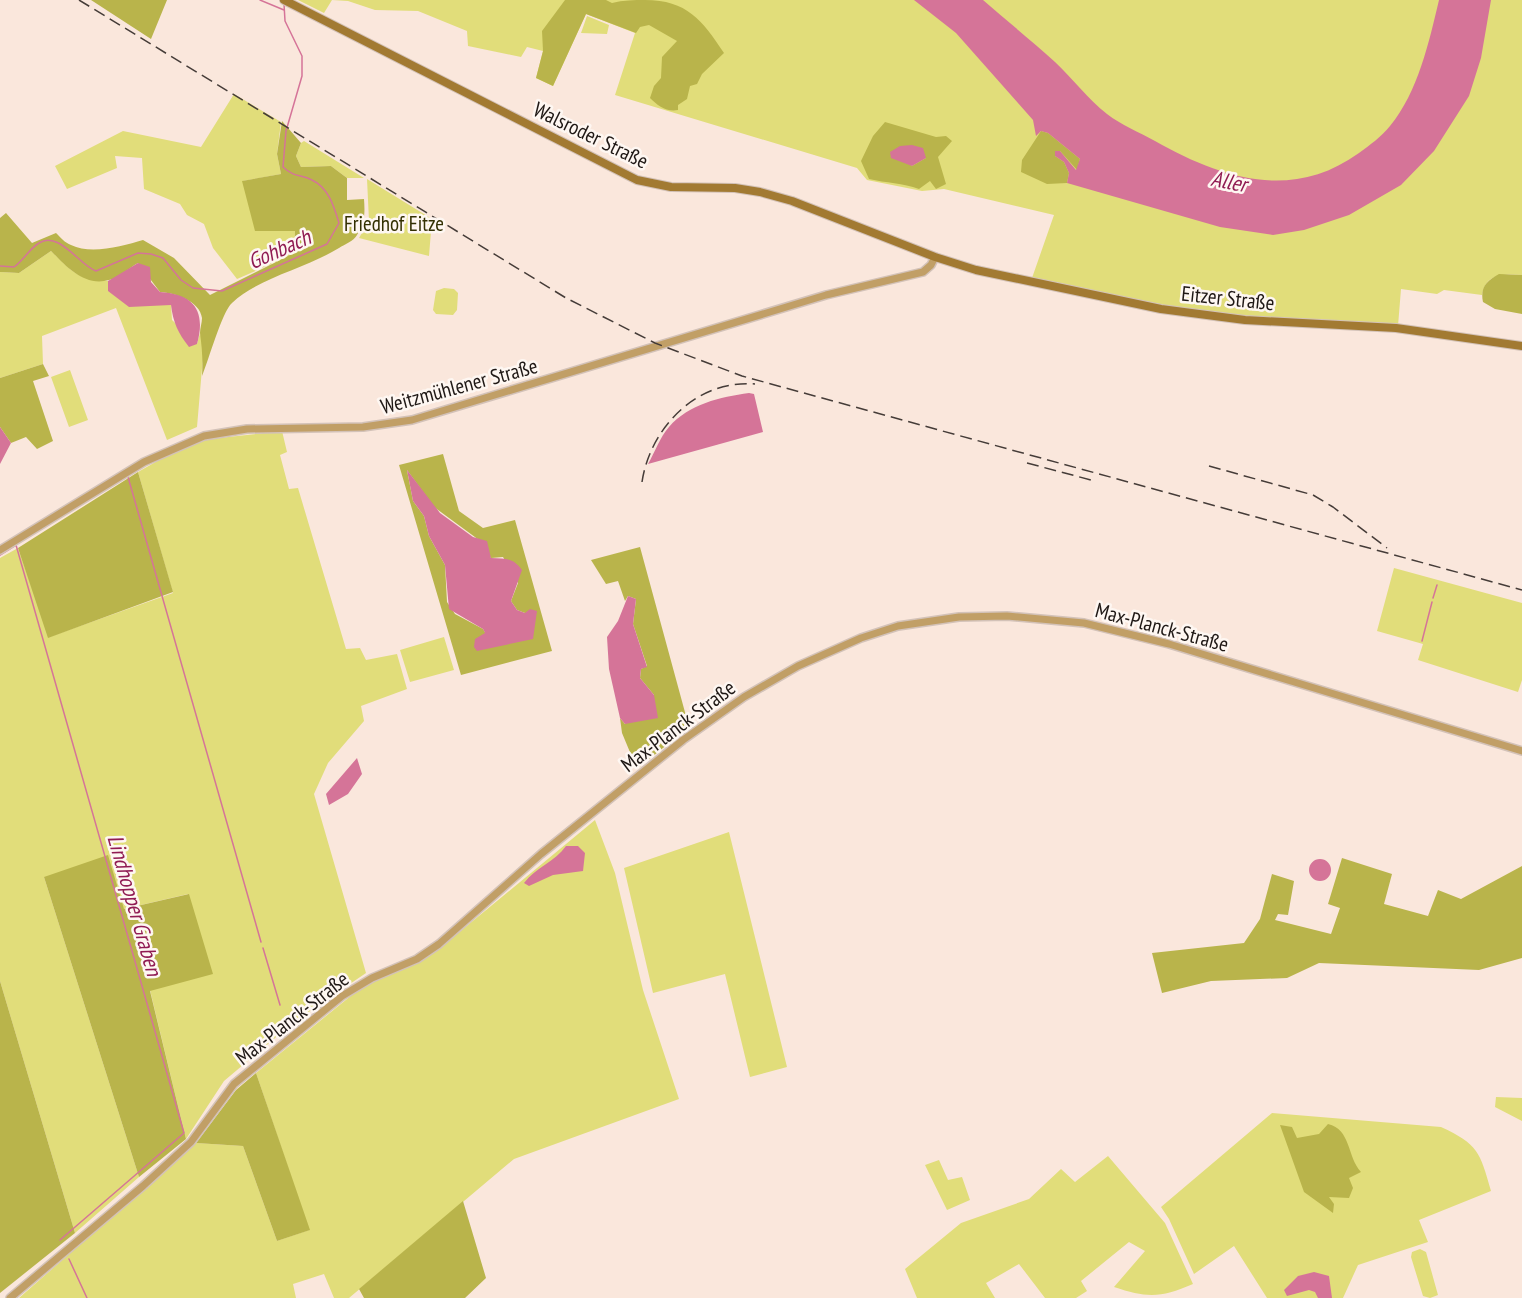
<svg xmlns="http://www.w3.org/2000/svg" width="1522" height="1298" viewBox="0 0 1522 1298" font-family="'PT Sans Narrow',sans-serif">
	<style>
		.green { fill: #e1dd7a }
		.forest { fill: #b9b44b; fill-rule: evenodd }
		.water { fill: #d57498 }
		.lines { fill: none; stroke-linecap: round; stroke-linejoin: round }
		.stream { stroke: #d57498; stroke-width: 1.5 }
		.tertiary-casing { stroke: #d3c2b8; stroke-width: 10 }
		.secondary-casing { stroke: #d3c2b8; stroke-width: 10 }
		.tertiary { stroke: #c19f66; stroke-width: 7 }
		.secondary { stroke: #a27a32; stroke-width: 8 }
		.rail { stroke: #453c38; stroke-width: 1.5; stroke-dasharray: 12 6; stroke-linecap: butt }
		.labels { text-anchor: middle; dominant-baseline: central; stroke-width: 5; stroke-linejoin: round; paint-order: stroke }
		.street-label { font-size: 21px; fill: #1f1815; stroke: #fef7f2 }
		.park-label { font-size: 21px; fill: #333002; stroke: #fef7f2 }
		.water-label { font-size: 22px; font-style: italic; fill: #901c53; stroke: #fef7f2 }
	</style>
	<rect width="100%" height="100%" fill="#fae7dc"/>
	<!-- green -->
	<path class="green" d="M298 0H1522V275C1503 274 1486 273 1482 295L1444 290 1437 294 1401 289 1398 326 1244 318 1161 306 1032 278 1054 215 944 189 922 191 867 180 857 168 615 95 635 33 586 14 553 86 536 78 543 51 527 47 521 57 468 46 467 31 418 11 375 10 348 1 332 0 324 13Z
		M587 16 609 25 607 34 581 33Z
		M234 94 281 122 277 154 281 174 243 181 295 231 294 254 237 279 213 248 204 224 187 215 180 204 144 189 142 158 115 156 117 168 67 189 55 166 123 131 201 147Z
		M304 141 364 178H347L331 166 301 167 296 156 301 143Z
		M367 179 432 219 429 256 359 238 369 221Z
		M51 251C73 272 76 279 108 281V291L171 305 172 320 197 344 200 333 204 345 197 427 167 440 116 308 42 336 43 364 0 378V272L19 273Z
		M444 288 454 289 458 293 457 310 453 315 436 314 433 310 436 291Z
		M70 370 88 420 69 427 51 377Z
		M282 431 287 452 280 455 289 489 298 488 346 649 360 648 366 660 397 654 407 689 361 706 364 721 328 763 314 794 366 973 294 1022 224 1081 186 1139 150 990 188 894 124 909 44 877 139 1177 75 1233 0 981V558L18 548 49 637 173 593 138 472 182 447 201 440Z
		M1394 568 1522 603V680L1518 692 1418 660 1423 644 1377 631Z
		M444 637 454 670 410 682 400 650Z
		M595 820 615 873 643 990 679 1099 514 1159 349 1298H334L324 1274 293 1284 296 1298H19L196 1143 243 1146 277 1241 309 1230 256 1073 363 986 421 959 451 939Z
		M729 832 787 1067 750 1077 725 974 653 993 624 868Z
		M1496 1097 1522 1098V1121L1495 1107Z
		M1272 1113 1441 1127C1478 1144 1480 1152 1491 1191L1419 1220 1428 1242 1358 1265 1343 1298H1267L1234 1246 1194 1274 1169 1219 1161 1207Z
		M1108 1156 1165 1223 1193 1284C1161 1298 1147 1298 1114 1287L1145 1251 1129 1242 1081 1281 1087 1291 1076 1298H1045L1019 1264 986 1283 995 1298H917L905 1269 961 1223 1029 1199 1061 1169 1075 1182Z
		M939 1160 948 1180 962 1177 970 1200 947 1210 925 1165Z
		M1420 1249 1426 1252 1438 1295 1430 1298 1423 1296 1411 1257 1412 1252Z"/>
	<!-- forest -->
	<path class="forest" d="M91 0H167L151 39Z
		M565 0H606L612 3C623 0 634 0 645 0 687 0 702 20 724 53L702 74 697 84 690 86 687 99 678 105V110C666 112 658 106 650 98L654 86 661 78 662 57 677 41 649 25 640 27 636 33 586 14 553 86 536 78 543 51 542 31Z
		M282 121 301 143 296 156 301 167 331 166 347 178V200L364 199C365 213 365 223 357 235 354 241 345 244 339 248 307 268 258 278 232 303 222 312 209 359 202 376 203 360 202 348 200 333 200 328 202 323 202 318 200 301 175 293 160 292L138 263C129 268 119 278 109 280 84 287 66 266 51 251L19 273 0 272V218L6 213 32 243 56 233C60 237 65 243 71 245 91 255 123 246 143 240L174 258 210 295 294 253 295 231H255L242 181 281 174 277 154Z
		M885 122 936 137 946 136 952 141 938 157 946 184 936 189 930 181 919 189C903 183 886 183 869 179L861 161 873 136ZM890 152 926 158 912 166Z
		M1041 131 1048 133 1080 159 1077 170 1060 151 1055 156 1064 162 1069 173 1067 183 1047 184 1021 172 1022 160Z
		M1499 274 1522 275V314L1495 309 1483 302C1480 288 1486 281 1499 274Z
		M43 364 49 376 33 381 53 441 37 449 26 437 11 443 0 427V378Z
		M443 454 459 511 483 528 515 520 552 651 461 675 399 465ZM407 470 434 507 479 540 491 558 503 557 518 583 511 601 517 610 525 613 474 647 486 634 483 629 455 614 447 602 445 565 429 536 424 516 413 501Z
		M138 472 173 592 48 638 18 548Z
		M640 547 689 727 637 769 622 733 620 718 625 724 654 695 640 678 641 669 647 666 633 624 636 599 628 596 625 601 618 581 606 584 591 560Z
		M108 855 124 909 189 894 213 974 150 991 186 1139 139 1177 44 877Z
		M1342 858 1392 874 1384 904 1428 916 1438 890 1461 899 1522 866V958L1479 970 1319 963 1287 978 1211 981 1162 993 1152 953 1244 943 1260 919 1272 874 1294 881 1288 915 1278 914 1275 920 1331 934 1340 908 1328 904Z
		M0 981 75 1233 0 1293Z
		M256 1073 310 1230 277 1241 243 1146 196 1143 236 1090Z
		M1328 1124C1351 1129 1347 1157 1361 1172L1349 1178 1353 1188 1349 1198 1329 1197 1334 1204 1333 1213 1304 1192 1280 1125 1292 1127 1297 1138 1319 1134Z
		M463 1201 486 1278 465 1298H364L359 1289Z"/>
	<!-- water -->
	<path class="water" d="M914 0H983C1007 21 1032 41 1055 62 1073 79 1088 99 1107 114 1121 125 1139 132 1155 141 1221 178 1291 202 1359 153 1370 145 1381 137 1390 126 1418 92 1429 42 1439 0H1491L1481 58 1469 96 1434 151 1401 185 1349 215 1304 230 1273 235 1220 227 1067 183 1069 173 1064 162 1055 156V151H1060L1076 170 1080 159 1048 133 1041 131 1036 136 1033 120 956 33Z
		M912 145 923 148 926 158 912 166 891 158 890 152 900 146Z
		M138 263 150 267 151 282 160 292C195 294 206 312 197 344L189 347C178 333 173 322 171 305L129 307 108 291V281Z
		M749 393 754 394 763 432 648 464C655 452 660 437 669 427 689 404 720 397 749 393Z
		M0 427 11 443 0 464Z
		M407 470 440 513 473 537 487 541 491 558C505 559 513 557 522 570L511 601 517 610 525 613 530 609 537 611 533 639 477 651 474 647 475 639 485 633 483 629 449 609 445 565 429 536 424 516 413 501Z
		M628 596 636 599 633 624 647 667 641 669 640 678 654 695 658 718 625 724 620 718 609 669 607 637 618 621Z
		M357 758 362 774 348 794 329 805 326 794Z
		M566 846H578L585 853 583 871 553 875 529 886 524 883C536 867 555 862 566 846Z
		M1309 870a11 11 0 1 1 22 0a11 11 0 1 1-22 0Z
		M1314 1272 1329 1276 1332 1298H1318L1315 1292 1309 1290 1287 1296 1284 1290 1298 1276Z"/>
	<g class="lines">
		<!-- stream -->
		<path class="stream" d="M260 0 284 10
			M0 266 14 267C24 260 29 249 39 243 59 230 80 266 96 271L138 253 151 254 163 258 181 280 193 288 222 291 327 244 339 223C334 207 329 188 312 180 300 174 295 178 283 167L286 131 302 76V56L285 21 284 4
			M128 477 261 942
			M0 555 16 545 184 1133 60 1240
			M1433 598 1437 585
			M1422 641 1432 602
			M263 948 280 1005
			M69 1259 87 1298"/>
		<defs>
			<path id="tertiary" d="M0 550 144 462 204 436 247 429 363 427 412 420 826 295 923 272 931 265 935 257
				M10 1298 143 1186 191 1142 234 1084 342 996 372 978 417 959 439 944 541 854 683 740 744 697 798 666 861 638 898 626 959 617 1007 616 1084 623 1169 644 1522 751"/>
			<path id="secondary" d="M284 0 637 180 671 187 735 188 760 192 792 201 935 257 976 270 1161 309 1245 320 1396 328 1522 346"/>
		</defs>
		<!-- tertiary casing -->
		<use href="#tertiary" class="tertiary-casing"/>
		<!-- secondary casing -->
		<use href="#secondary" class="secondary-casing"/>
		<!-- tertiary -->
		<use href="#tertiary" class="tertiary"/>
		<!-- secondary -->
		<use href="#secondary" class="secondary"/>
		<!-- rail -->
		<path class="rail" d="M79 0 566 298 655 343 742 376 1522 590
			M1027 463 1091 480
			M1209 466 1313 495 1333 507 1387 548
			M642 482C650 428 697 379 755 384"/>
	</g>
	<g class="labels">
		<!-- street labels -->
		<g class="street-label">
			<text transform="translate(591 135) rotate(26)">Walsroder Straße</text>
			<text transform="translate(1228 298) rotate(6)">Eitzer Straße</text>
			<text transform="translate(459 386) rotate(-15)">Weitzmühlener Straße</text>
			<text transform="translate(1162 627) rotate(15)">Max-Planck-Straße</text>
			<text transform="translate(678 726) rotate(-37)">Max-Planck-Straße</text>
			<text transform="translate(292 1018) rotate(-38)">Max-Planck-Straße</text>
		</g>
		<!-- park labels -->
		<g class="park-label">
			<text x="394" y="223">Friedhof Eitze</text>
		</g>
		<!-- water labels -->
		<g class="water-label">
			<text transform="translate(1229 181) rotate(11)">Aller</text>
			<text transform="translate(279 249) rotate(-24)">Gohbach</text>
			<text transform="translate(135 905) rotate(74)">Lindhopper Graben</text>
		</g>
	</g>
</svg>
